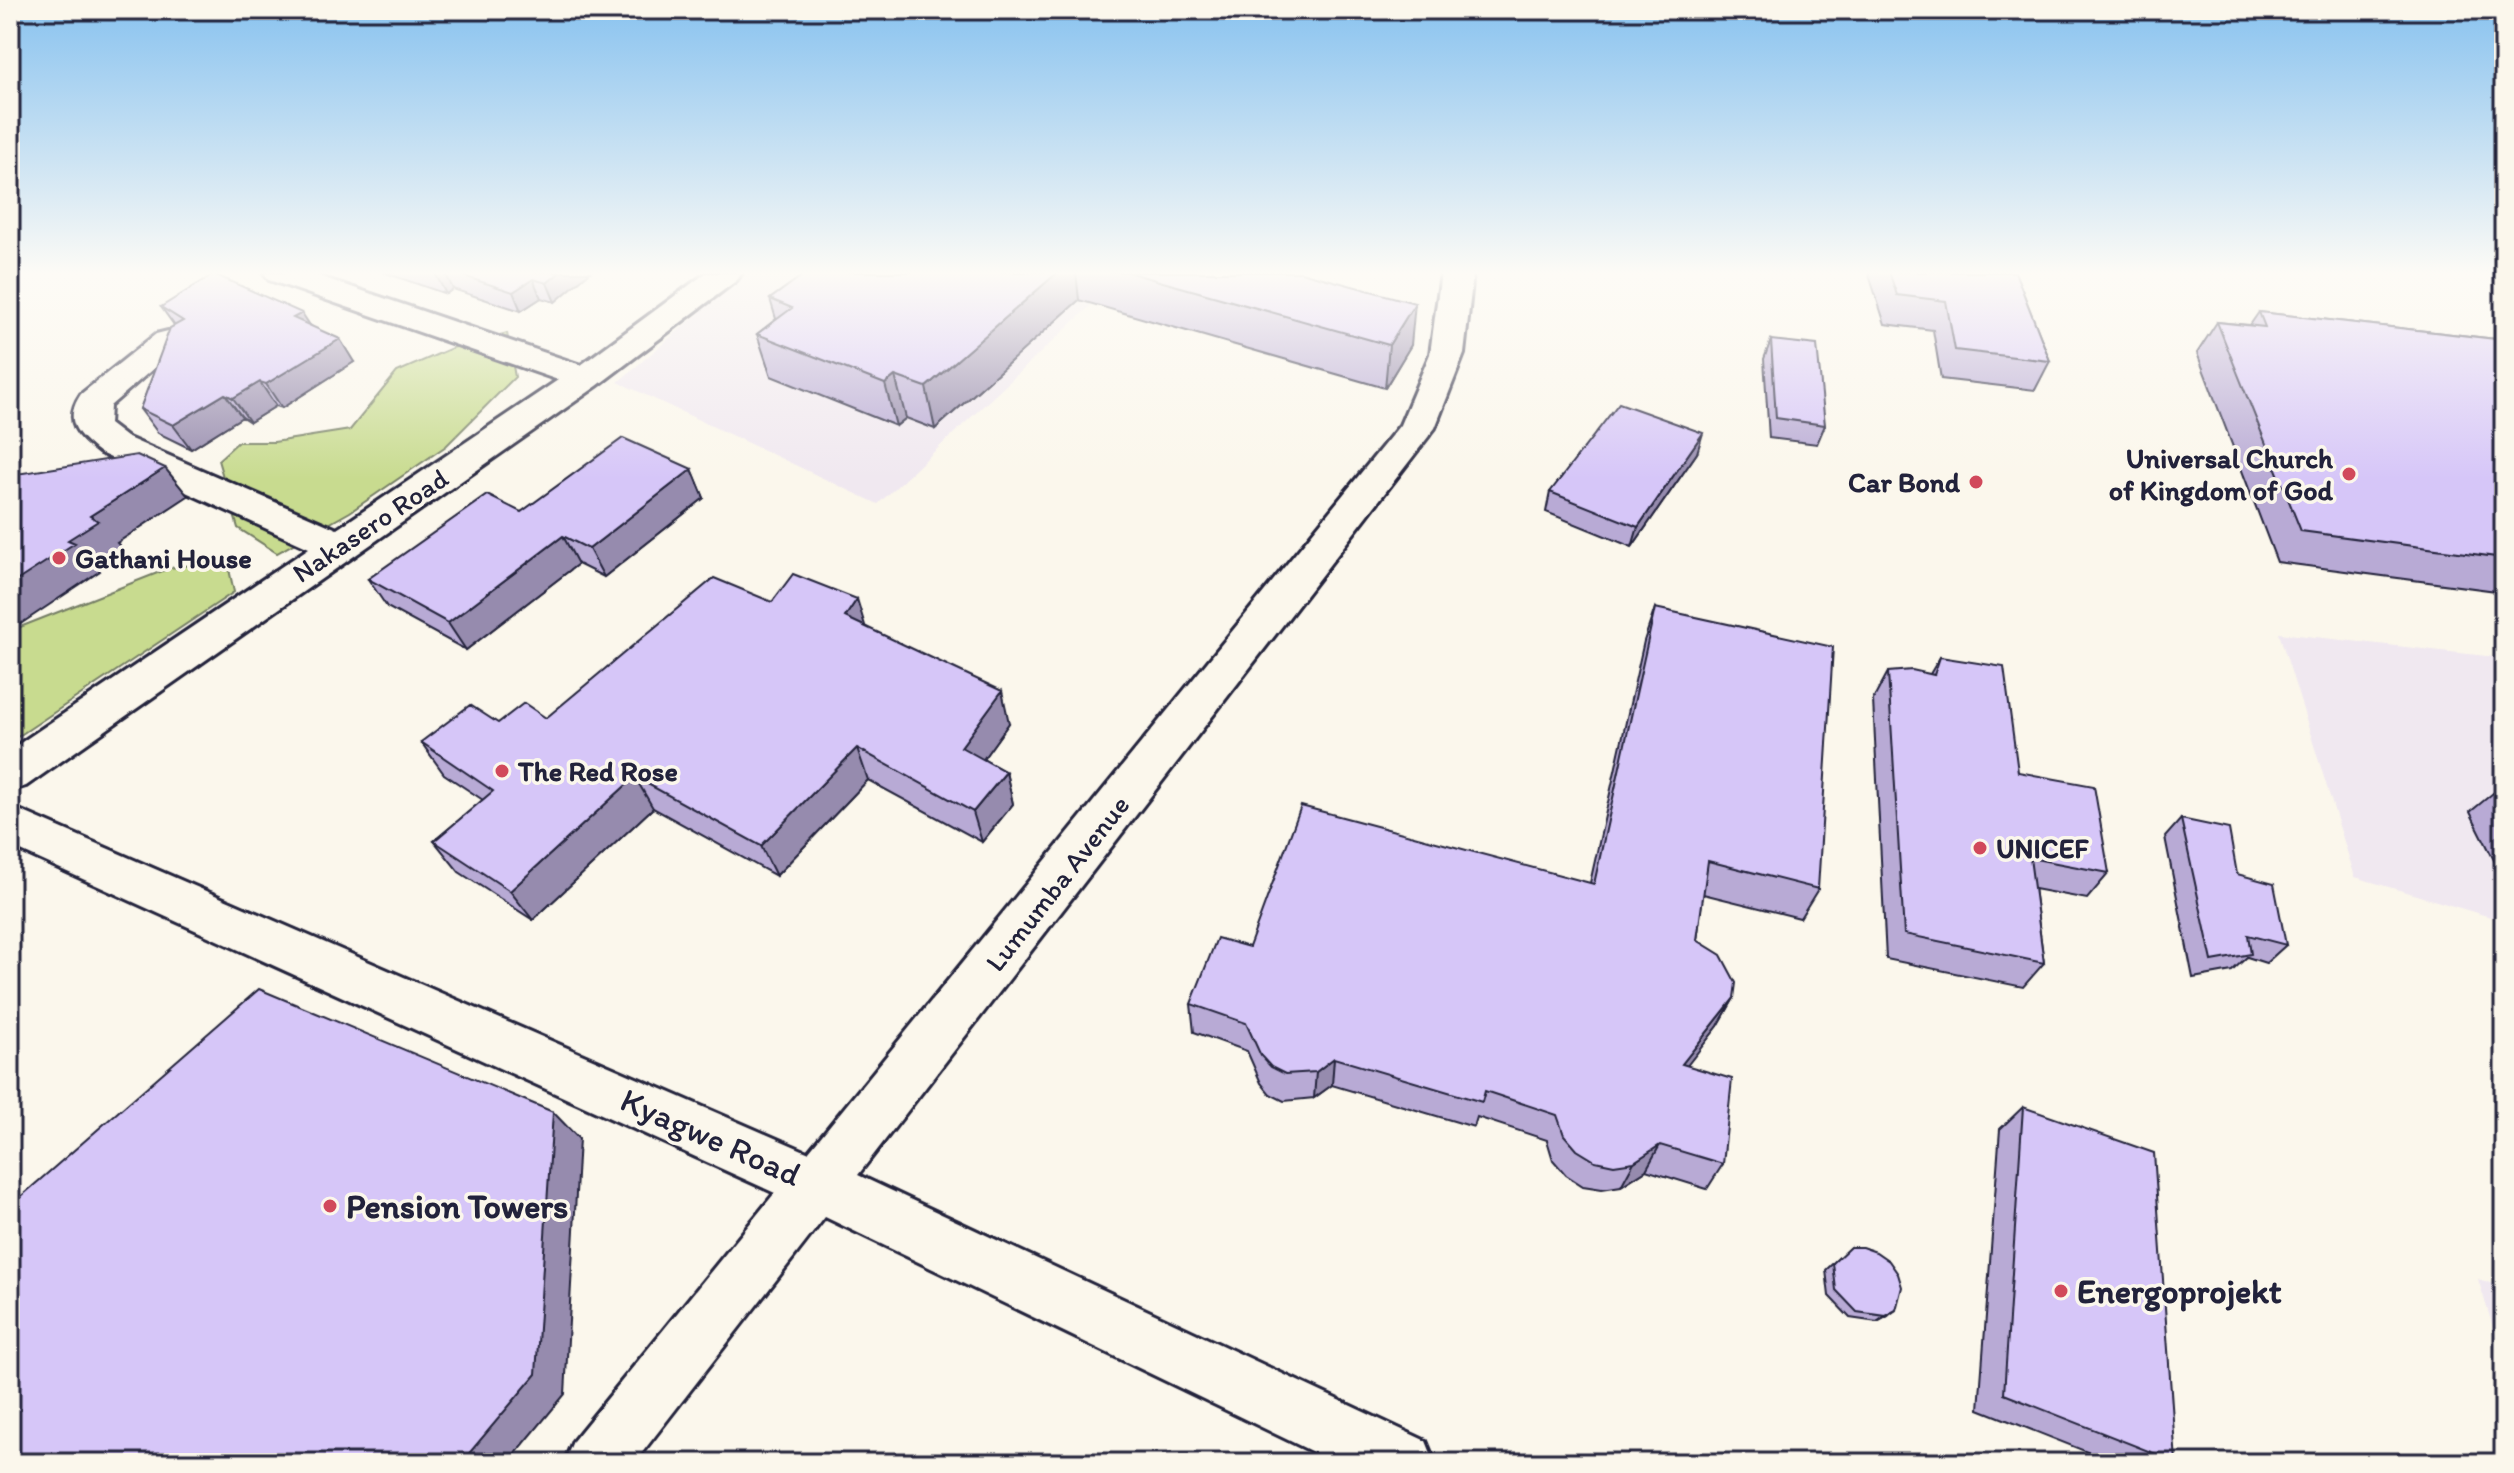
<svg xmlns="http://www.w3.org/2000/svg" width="2514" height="1473" viewBox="0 0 2514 1473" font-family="Itim,sans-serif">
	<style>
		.built { fill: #f0e8f0 }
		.green { fill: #c8db8f; stroke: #757e65; stroke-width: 2 }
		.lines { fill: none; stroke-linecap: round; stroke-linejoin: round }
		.minor-casing { stroke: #22223b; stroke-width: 6 }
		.major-casing { stroke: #22223b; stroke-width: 6 }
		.minor { fill: #fbf7ec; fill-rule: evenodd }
		.major { fill: #fbf7ec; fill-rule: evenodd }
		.wall { fill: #b8aad5; stroke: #22223b; stroke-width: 2 }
		.shaded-wall { fill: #968bae; stroke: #22223b; stroke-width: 2 }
		.building { fill: #d6c6f8; stroke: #22223b; stroke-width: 2 }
		.poi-dot { fill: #d1495b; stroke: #fbf7ec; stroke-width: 3 }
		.labels { text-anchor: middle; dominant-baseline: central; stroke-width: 7; stroke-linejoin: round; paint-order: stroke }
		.poi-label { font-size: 28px; font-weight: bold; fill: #22223b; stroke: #fbf7ec; text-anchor: start }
		.street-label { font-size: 28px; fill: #22223b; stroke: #fbf7ec }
		.near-street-label { font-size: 34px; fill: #22223b; stroke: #fbf7ec }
		.near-poi-label { font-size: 34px; font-weight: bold; fill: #22223b; stroke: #fbf7ec; text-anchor: start }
	</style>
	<rect width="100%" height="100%" fill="#fbf7ec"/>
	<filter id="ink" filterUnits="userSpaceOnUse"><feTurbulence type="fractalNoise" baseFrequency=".0125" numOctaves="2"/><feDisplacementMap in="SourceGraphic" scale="16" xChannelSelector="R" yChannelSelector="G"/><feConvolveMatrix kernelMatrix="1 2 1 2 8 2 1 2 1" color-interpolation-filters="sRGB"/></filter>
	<g filter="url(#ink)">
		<!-- built -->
		<path class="built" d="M746 273H1113L1098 299 878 504 618 382Z
			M2279 633 2504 658V921L2355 877Z
			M2478 1279 2504 1287V1362Z"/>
		<!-- green -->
		<path class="green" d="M507 333 515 377 446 446 350 512 277 553 238 528 218 460 238 442H274L350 430 397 372 452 348Z
			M227 560 234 592 10 742V631L170 568Z"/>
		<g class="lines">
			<defs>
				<path id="minor" d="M264 273H310L581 365 706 273H742L737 280 597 386 26 786 10 791V750L309 548 100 453C79 436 62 422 81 394L156 334 168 331 180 334 185 341 110 406 109 424 126 437 337 529 558 380 269 280Z
					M10 806 837 1165 845 1184 837 1203 817 1211 797 1203 10 846Z"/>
				<path id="major" d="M1441 273H1473L1464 354 1435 428 858 1175 1426 1441 1435 1463H1336L825 1217 634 1463H564L573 1441 1400 425 1430 354Z"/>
			</defs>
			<!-- minor casing -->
			<use href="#minor" class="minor-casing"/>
			<!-- major casing -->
			<use href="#major" class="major-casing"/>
			<!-- minor -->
			<use href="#minor" class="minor"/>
			<!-- major -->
			<use href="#major" class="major"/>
		</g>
		<!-- wall -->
		<path class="wall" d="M383 272H590L555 302 541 298 521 311 453 289 446 294Z
			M807 272H1301L1411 345 1385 388 1079 300 935 429 906 418 896 426 771 376 757 334 776 319 770 299Z
			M1868 272H2015L2050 361 2035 390 1941 379 1933 330 1885 324Z
			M161 307 310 325 354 362 282 408 276 406 250 422 242 417 191 449 158 433 140 409 174 325Z
			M2259 312 2504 340V592L2277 562 2197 353 2217 322 2250 325Z
			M1771 340 1825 425 1817 444 1769 438 1764 359Z
			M1697 453 1632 547 1546 512 1550 492Z
			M692 469 704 498 604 577 578 564 466 650 387 607 368 579 521 512Z
			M772 602 866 627 1009 723 983 759 1006 772 1013 804 982 842 868 780 776 876 653 808 533 920 459 872 434 841 483 800 444 774 421 742 498 723 546 718Z
			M1655 608 1818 889 1800 918 1703 894 1697 940 1734 998 1718 1026 1687 1065 1723 1164 1707 1189 1646 1170 1621 1186 1602 1189 1583 1186 1566 1175 1553 1160 1547 1140 1477 1117 1474 1127 1332 1085 1314 1098 1284 1101 1270 1094 1261 1083 1247 1051 1194 1032 1191 1004 1249 947 1590 883 1644 641Z
			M1940 657 2018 772 2109 873 2087 899 2034 889 2044 963 2023 987 1886 959 1873 700 1888 672 1930 674Z
			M2504 784V880L2470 812Z
			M2181 819 2237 874 2286 945 2266 963 2247 957 2232 971 2193 978 2165 837Z
			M2504 1005V1021L2499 1009Z
			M2023 1107 2176 1462 2173 1463H2115L1979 1409 2000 1129Z
			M1850 1247 1888 1316 1877 1322 1850 1318 1829 1296 1826 1270Z"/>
		<!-- shaded-wall -->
		<path class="shaded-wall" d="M440 272H445L453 289 446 294 436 275Z
			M560 272H590L555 302 547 283Z
			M1058 272H1076L1079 300 935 429 926 387Z
			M533 279 541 298 521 311 513 292Z
			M1415 303 1411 345 1385 388 1389 345Z
			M302 313 317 336 293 318Z
			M340 339 354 362 282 408 266 384Z
			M895 376 906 418 896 426 885 384Z
			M260 382 276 406 250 422 233 398Z
			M225 394 242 417 191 449 173 425Z
			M1703 433 1697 453 1632 547 1638 527Z
			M165 468 188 496 117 543 123 549 96 566 100 571 10 631V585L68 540 90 516Z
			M692 469 704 498 604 577 589 549Z
			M563 536 578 564 466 650 448 623Z
			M857 599 867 632 845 617Z
			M1002 691 1009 723 969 779 961 747Z
			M857 748 868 780 776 876 761 846Z
			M1006 772 1013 804 982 842 973 812Z
			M635 777 653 808 533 920 510 891Z
			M1734 998 1718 1026 1668 1090 1682 1064Z
			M1334 1058 1332 1085 1314 1098 1316 1072Z
			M553 1112 579 1139 565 1394 508 1463H461Z
			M1660 1145 1646 1170 1621 1186 1634 1162Z
			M1896 1310 1888 1316 1877 1322 1885 1316Z"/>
		<!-- building -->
		<path class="building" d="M451 272H560L547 283 533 279 513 292Z
			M807 272H1058L926 387 895 376 885 384 757 334 792 308 770 299Z
			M1127 272H1301L1415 303 1389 345Z
			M1889 272H2015L2050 361 1955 350 1946 301 1897 295Z
			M214 274 302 313 293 318 340 339 266 384 260 382 233 398 225 394 173 425 140 409 170 328 183 321 161 307Z
			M2259 312 2504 340V558L2301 531 2217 322 2265 327Z
			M1771 340 1817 345 1825 425 1776 418Z
			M1619 403 1703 433 1638 527 1550 492Z
			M623 438 692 469 589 549 563 536 448 623 368 579 487 495 521 512Z
			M137 455 165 468 90 516 98 521 68 540 75 543 10 585V475Z
			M793 574 857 599 845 617 1002 691 961 747 1006 772 973 812 857 748 761 846 635 777 510 891 434 841 493 791 421 742 470 705 498 723 524 703 546 718 714 578 772 602Z
			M1655 608 1833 647 1818 889 1708 861 1697 940 1721 955 1736 983 1734 998 1682 1064 1732 1079 1723 1164 1660 1145 1634 1162 1614 1165 1595 1161 1577 1150 1564 1135 1557 1115 1485 1091 1482 1102 1334 1058 1316 1072 1285 1074 1271 1067 1261 1056 1246 1023 1191 1004 1217 938 1249 947 1301 806 1594 884Z
			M1940 657 2004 667 2018 772 2094 786 2109 873 2030 858 2044 963 1904 934 1888 672 1912 670 1934 675Z
			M2181 819 2229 829 2237 874 2274 884 2286 945 2248 935 2251 954 2212 961Z
			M259 989 553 1112 536 1374 461 1463H10V1206Z
			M2023 1107 2154 1153 2176 1462 2004 1394Z
			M1850 1247H1862L1876 1252 1889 1261 1898 1274 1902 1287 1896 1310 1885 1316 1857 1312 1836 1290 1833 1263Z"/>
	</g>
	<!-- sky -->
	<linearGradient id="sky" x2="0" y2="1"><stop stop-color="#88c2ef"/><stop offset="0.57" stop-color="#fdfbf6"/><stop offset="1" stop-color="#fdfbf6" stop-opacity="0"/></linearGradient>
	<rect width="2514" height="479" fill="url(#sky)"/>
	<!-- markers -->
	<g class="poi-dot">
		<circle cx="2349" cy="474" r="8"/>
		<circle cx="1976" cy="482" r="8"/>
		<circle cx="59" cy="558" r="8"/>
		<circle cx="502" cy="771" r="8"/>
		<circle cx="1980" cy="848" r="8"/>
		<circle cx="330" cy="1206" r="8"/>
		<circle cx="2061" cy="1291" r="8"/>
	</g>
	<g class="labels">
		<!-- poi labels -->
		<g class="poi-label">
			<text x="2333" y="458" text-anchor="end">Universal Church<tspan x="2333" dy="32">of Kingdom of God</tspan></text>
			<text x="1960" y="482" text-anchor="end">Car Bond</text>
			<text x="75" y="558">Gathani House</text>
			<text x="518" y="771">The Red Rose</text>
			<text x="1996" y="848">UNICEF</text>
		</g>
		<!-- street labels -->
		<g class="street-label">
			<text transform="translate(370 525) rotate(-34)">Nakasero Road</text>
			<text transform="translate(1057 883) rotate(-52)">Lumumba Avenue</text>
		</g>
		<!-- near-street labels -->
		<g class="near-street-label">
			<text transform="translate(711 1137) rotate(24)">Kyagwe Road</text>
		</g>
		<!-- near-poi labels -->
		<g class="near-poi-label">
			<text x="346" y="1206">Pension Towers</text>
			<text x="2077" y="1291">Energoprojekt</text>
		</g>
	</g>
	<!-- margin -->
	<rect width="2514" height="1473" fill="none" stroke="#fbf7ec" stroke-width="40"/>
	<rect x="20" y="20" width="2474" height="1433" fill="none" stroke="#22223b" stroke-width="3" filter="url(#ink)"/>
</svg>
